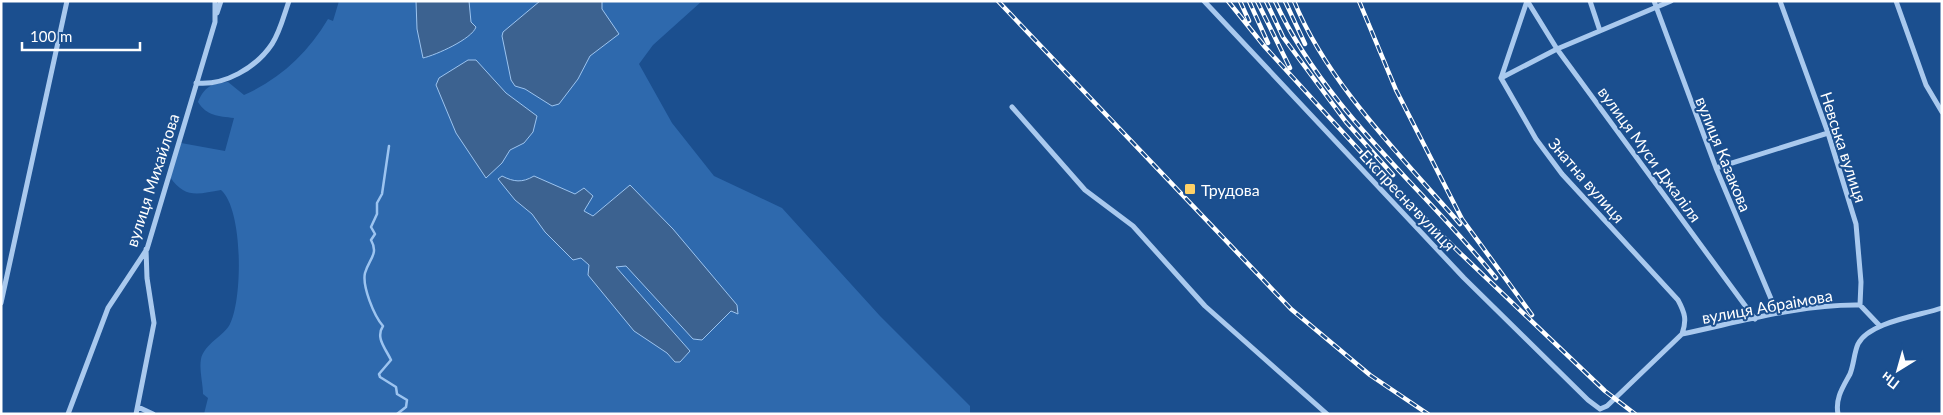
<svg xmlns="http://www.w3.org/2000/svg" width="1943" height="415" viewBox="0 0 1943 415" font-family="Lato,sans-serif">
	<style>
		.green { fill: #2e69ad }
		.water { fill: #3c6290; stroke: #9cc4f0 }
		.lines { fill: none; stroke-linecap: round; stroke-linejoin: round }
		.stream { stroke: #9cc4f0; stroke-width: 2.5 }
		.street { stroke: #a9c9ee; stroke-width: 5 }
		.rail-casing { stroke: #fff; stroke-width: 4.5 }
		.rail { stroke: #1b4f8f; stroke-width: 2.5; stroke-dasharray: 8; stroke-linecap: butt }
		.poi-dot { fill: #ffd166; stroke: #1b4f8f; stroke-width: 2 }
		.labels { text-anchor: middle; dominant-baseline: central; stroke-width: 4; stroke-linejoin: round; paint-order: stroke }
		.street-label { font-size: 16px; fill: #fff; stroke: #1b4f8f }
		.poi-label { font-size: 16px; fill: #fff; stroke: #1b4f8f; text-anchor: start }
	</style>
	<rect width="100%" height="100%" fill="#1b4f8f"/>
	<!-- green -->
	<path class="green" d="M339 1H702L653 45 639 64 672 123 714 176 782 208 880 316 970 406V414H204L208 398 203 394C203 384 199 369 201 359 204 344 225 335 230 324 243 298 243 209 221 190 198 194 185 199 170 177L181 143 225 151 234 118C218 116 207 116 198 102 204 87 212 83 228 82L244 95C280 79 308 53 328 19L333 21Z"/>
	<!-- water -->
	<path class="water" d="M416 1H469L471 22 476 27C472 39 436 55 423 58L417 29Z
		M540 1H602V9L619 34 590 56 578 79 559 104 552 106 525 89 515 86 511 80 502 36 503 32Z
		M468 60H476L506 93 537 116 533 132 524 143 510 150 502 163 486 178 456 133 436 85 439 78Z
		M502 176C514 182 522 183 534 176L575 194 584 188 593 196 584 211 593 216 630 185 673 229 737 305 738 314 731 311 702 340 693 339 626 266 616 267 690 351 680 362H675L667 353 634 331 588 275 589 265 581 258 573 260 545 232 532 214 515 200 498 179Z"/>
	<g class="lines">
		<!-- stream -->
		<path class="stream" d="M389 146 382 194 377 203V214L371 227 375 234 371 240C379 254 369 259 365 273 362 286 374 316 383 326 375 338 386 349 391 360L379 374 380 377 396 387 397 394 407 400 406 407 397 414"/>
		<!-- street -->
		<path class="street" d="M1204 1 1464 278 1588 400 1600 409 1607 406 1682 334C1687 320 1685 313 1678 300L1562 174 1536 139 1501 78 1527 1
			M1590 1 1600 31
			M1654 1 1716 168 1777 313
			M1780 1 1828 133 1856 224 1861 282 1860 305
			M1896 1 1926 85 1942 112
			M1528 2 1557 49 1755 319
			M217 13 221 1
			M1501 78 1557 49 1671 1
			M196 83C224 86 256 68 272 44 280 32 284 15 289 1
			M1012 107 1085 190 1133 226 1205 306 1327 414
			M1716 168 1828 133
			M1 303 67 1
			M1682 334C1740 322 1800 304 1860 305L1879 325
			M138 407 153 414
			M68 414 108 308 147 249 215 22V1
			M136 414 154 323 147 278 146 249
			M1838 414C1835 398 1843 387 1850 374 1854 364 1854 353 1858 344 1869 322 1918 316 1942 308"/>
		<defs>
			<path id="rail" d="M998 1 1291 309 1370 375 1428 414
				M1228 1 1265 47 1391 185 1460 253 1605 391 1635 414
				M1240 1 1249 21
				M1249 1 1268 43
				M1257 1 1290 68
				M1266 1 1283 37 1346 122 1393 175
				M1275 1C1324 108 1423 188 1496 278
				M1285 1 1305 44
				M1294 1C1327 83 1403 158 1460 224
				M1359 1 1396 90 1462 219 1532 315"/>
		</defs>
		<!-- rail casing -->
		<use href="#rail" class="rail-casing"/>
		<!-- rail -->
		<use href="#rail" class="rail"/>
	</g>
	<!-- markers -->
	<rect class="poi-dot" x="1184" y="183" width="12" height="12" rx="2.5"/>
	<g class="labels">
		<!-- street labels -->
		<g class="street-label">
			<text transform="translate(1844 147) rotate(72)">Невська вулиця</text>
			<text transform="translate(1650 154) rotate(54)">вулиця Муси Джаліля</text>
			<text transform="translate(1724 154) rotate(68)">вулиця Казакова</text>
			<text transform="translate(152 180) rotate(-72)">вулиця Михайлова</text>
			<text transform="translate(1587 180) rotate(49)">Знатна вулиця</text>
			<text transform="translate(1408 200) rotate(47)">Експресна вулиця</text>
			<text transform="translate(1767 306) rotate(-10)">вулиця Абраімова</text>
		</g>
		<!-- poi labels -->
		<g class="poi-label">
			<text x="1201" y="189">Трудова</text>
		</g>
	</g>
	<!-- border -->
	<rect width="1943" height="415" fill="none" stroke="#ffffff" stroke-width="5"/>
	<!-- north arrow -->
	<g transform="translate(1898 370) rotate(217)" stroke="#1b4f8f" stroke-width="4" paint-order="stroke">
	<path d="M0-4L9 19L0 12L-9 19Z" fill="#ffffff"/>
	<text y="-8" font-size="14" font-weight="bold" text-anchor="middle" fill="#ffffff">Пн</text>
	</g>
	<!-- scale -->
	<path d="M22 42v8h118v-8" fill="none" stroke="#ffffff" stroke-width="2.5"/>
	<text x="30" y="42" font-size="15" fill="#ffffff" stroke="#1b4f8f" stroke-width="4" paint-order="stroke">100 m</text>
</svg>
